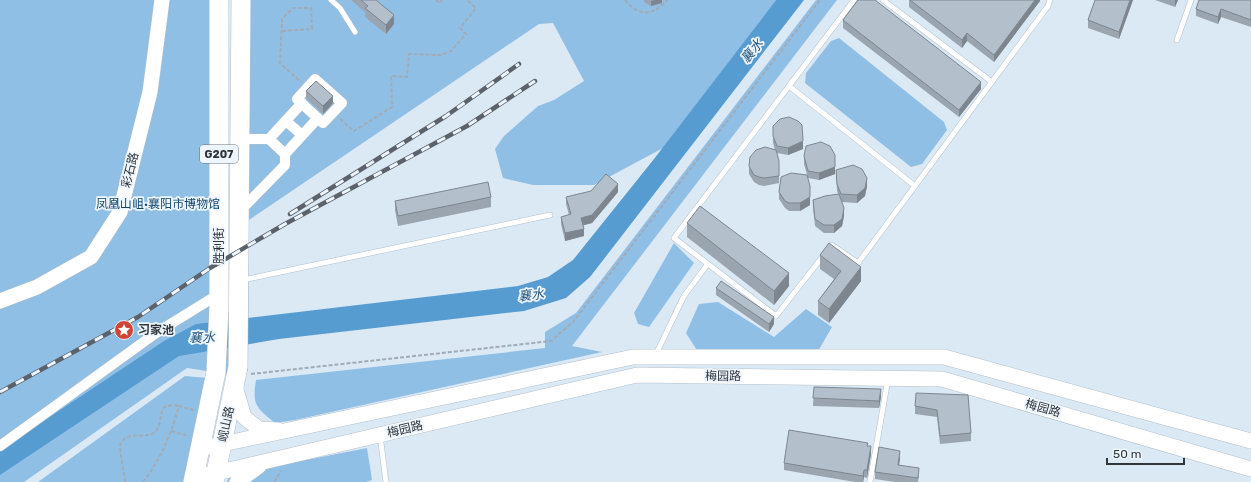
<svg xmlns="http://www.w3.org/2000/svg" width="1251" height="482" viewBox="0 0 1251 482" font-family="Rubik,'Noto Sans SC',sans-serif">
	<style>
		.green { fill: #90bfe6 }
		.water { fill: #569cd1 }
		.lines { fill: none; stroke-linecap: round; stroke-linejoin: round }
		.lane-casing { stroke: #b2c0cb; stroke-width: 6 }
		.street-casing { stroke: #b2c0cb; stroke-width: 11 }
		.secondary-casing { stroke: #b2c0cb; stroke-width: 16 }
		.highway-casing { stroke: #b2c0cb; stroke-width: 20 }
		.path { stroke: #a0abb5; stroke-width: 2; stroke-dasharray: 4 2; stroke-linecap: butt }
		.lane { stroke: #fff; stroke-width: 5 }
		.street { stroke: #fff; stroke-width: 10 }
		.secondary { stroke: #fff; stroke-width: 15 }
		.highway { stroke: #fff; stroke-width: 19 }
		.rail-casing { stroke: #5b6269; stroke-width: 4.5 }
		.rail { stroke: #edf5fd; stroke-width: 3; stroke-dasharray: 9; stroke-linecap: butt }
		.wall { fill: #9aa5af }
		.shaded-wall { fill: #7d868f }
		.building { fill: #b3c0cc; stroke: #7d868f }
		.labels { text-anchor: middle; dominant-baseline: central; stroke-width: 3.5; stroke-linejoin: round; paint-order: stroke }
		.shield { fill: #edf5fd; stroke: #696f74; stroke-width: 1 }
		.shield-label { font-size: 11px; font-weight: bold; fill: #30353a }
		.street-label { font-size: 12px; fill: #30353a; stroke: #edf5fd }
		.park-label { font-size: 12px; fill: #12476b; stroke: #edf5fd }
		.poi-label { font-size: 12px; font-weight: bold; fill: #30353a; stroke: #edf5fd; text-anchor: start }
		.water-label { font-size: 13px; font-style: italic; fill: #24577c; stroke: #edf5fd }
	</style>
	<rect width="100%" height="100%" fill="#dbe9f5"/>
	<!-- green -->
	<path class="green" d="M0 0H219L210 247 249 225 248 371 232 375 187 368 24 482H0Z
		M241 0H776L663 148 594 185H533L503 178 495 149 504 136 538 106 554 100 584 81 553 23 539 24 240 226Z
		M816 0H837L572 346 602 352 295 420 275 423C256 407 252 405 256 380L545 348V332L576 313Z
		M839 38 944 122 947 130 922 164 911 167 805 83 806 73 831 41Z
		M674 243 694 263 649 327 638 324 634 313Z
		M718 302 774 337 806 309 832 327 817 353 698 352 686 333 699 304Z
		M185 376 208 378 187 482H38Z
		M367 448 372 480 366 482H227L230 475Z"/>
	<!-- water -->
	<path class="water" d="M776 0H804L590 277 566 298 524 311 279 339 179 356 0 475V450L164 341 196 324 518 286 548 277 573 260 654 159Z"/>
	<g class="lines">
		<defs>
			<path id="lane" d="M331 0 340 8 355 32
				M883 0 992 82
				M1177 40 1191 0
				M789 86 915 186
				M828 249 832 245 858 263 1048 6 1050 0
				M823 256 776 316 674 238 854 0
				M243 280 550 215
				M656 354 684 296 707 265
				M380 435 386 482
				M870 482 888 379"/>
			<path id="street" d="M315 79 342 103 323 123 297 99Z
				M286 121 302 135
				M269 139 302 103
				M285 154 318 118
				M240 211 285 165V154L269 139H241
				M0 446 156 333 219 294"/>
			<path id="secondary" d="M0 301 37 287 91 257 120 212 150 92 162 0
				M235 386 244 417 259 429 278 430
				M199 449 633 357H944L1251 441
				M194 477 216 473 637 375 942 379 1251 469
				M237 482 259 466"/>
			<path id="highway" d="M193 482 216 372 219 307V0
				M214 482 238 367 241 0"/>
		</defs>
		<!-- lane casing -->
		<use href="#lane" class="lane-casing"/>
		<!-- street casing -->
		<use href="#street" class="street-casing"/>
		<!-- secondary casing -->
		<use href="#secondary" class="secondary-casing"/>
		<!-- highway casing -->
		<use href="#highway" class="highway-casing"/>
		<!-- path -->
		<path class="path" d="M436 0 440 3 442 0
			M625 0C639 17 653 16 667 0
			M282 31 312 29 311 8H293L282 19 280 63 301 82
			M340 119 354 131 392 107 391 76 407 77 409 54 441 55 451 51 466 34 460 28 476 8 467 0
			M251 374 551 341 573 322 820 0
			M171 431 189 436
			M125 482C125 473 118 448 121 443 128 430 145 440 155 432 162 426 159 414 164 407L172 405 179 406
			M143 482C161 459 171 434 179 406L194 410
			M274 482 281 471"/>
		<!-- lane -->
		<use href="#lane" class="lane"/>
		<!-- street -->
		<use href="#street" class="street"/>
		<!-- secondary -->
		<use href="#secondary" class="secondary"/>
		<!-- highway -->
		<use href="#highway" class="highway"/>
		<defs>
			<path id="rail" d="M290 214 446 116 519 64
				M0 392 138 317 210 268 285 224 467 126 535 81"/>
		</defs>
		<!-- rail casing -->
		<use href="#rail" class="rail-casing"/>
		<!-- rail -->
		<use href="#rail" class="rail"/>
	</g>
	<!-- wall -->
	<path class="wall" d="M351 0H376L394 24 386 34 365 17V12Z
		M644 0H662V3L651 6 644 2Z
		M909 0H1040V1L994 62 967 41 962 48 909 7Z
		M1095 0H1133L1119 39 1088 28V20Z
		M1155 0H1178L1175 7Z
		M1251 0V27L1221 17 1218 24 1196 16V9Z
		M843 20 981 89 959 117 843 28Z
		M306 91 333 103 323 114 306 98Z
		M773 136 803 149 788 155 777 153 779 161V183L764 186 759 185 754 182 749 174V166L775 150 773 143Z
		M804 156 835 174 819 180 808 178 804 164Z
		M836 170 867 186 865 196 857 203 842 202 844 216 842 226 834 233H824L815 226 813 208V200L838 194 837 191Z
		M618 192 592 223 583 225 584 236 565 241 561 224V217L569 215 566 204V197Z
		M779 192 810 205 800 211H789L785 208 779 199Z
		M491 197V207L398 226 395 210V201Z
		M687 223 789 286 774 305 687 237Z
		M820 255 861 281 829 323 818 315V301L834 279 820 269Z
		M716 288 774 324 769 332 716 295Z
		M814 387 881 397 879 408 813 406Z
		M968 395 971 433V441L940 444 937 417 915 414V406Z
		M868 446 871 454 867 478 864 477 863 482H855L784 470V463Z
		M900 458 899 465 919 476 918 482H895L875 479V472Z"/>
	<!-- shaded-wall -->
	<path class="shaded-wall" d="M655 0H662V3L651 6V1Z
		M1035 0H1040V1L994 62V55Z
		M1130 0H1133L1119 39V32Z
		M1175 0H1178L1175 7Z
		M1221 9V17L1218 24V17Z
		M394 15V24L386 34V25Z
		M967 33V41L962 48V40Z
		M981 82V89L959 117V110Z
		M333 96V103L323 114V106Z
		M803 141V149L788 155V148Z
		M835 155V174L819 180V173Z
		M867 178V186L865 196 857 203V195Z
		M618 184V192L592 223 581 226V218Z
		M810 186V205L800 211V203Z
		M844 208V216L842 226 834 233V225Z
		M584 229V236L565 241V233Z
		M861 267V281L829 323V309Z
		M789 273V286L774 305V291Z
		M774 317V324L769 332V324Z
		M881 389V397L879 408V401Z
		M871 446V454L867 478V470Z
		M900 451V458L898 473V465Z
		M864 470V477L863 482V476Z"/>
	<!-- building -->
	<path class="building" d="M361 0H376L394 15 386 25 365 8 368 6Z
		M858 0H875L981 82 959 110 843 20Z
		M910 0H1035L994 55 967 33 962 40Z
		M1095 0H1130L1119 32 1088 20Z
		M1199 0H1251V20L1221 9 1218 17 1196 9Z
		M316 81 333 96 323 106 306 91Z
		M789 117 798 121 802 125 803 141 788 148 777 146 773 136V126L780 119Z
		M821 142 830 146 835 155V167L819 173 808 171 804 156 806 146Z
		M765 147 776 150 779 161V176L764 178 759 177 754 175 749 166 750 157 756 150Z
		M853 165 862 169 867 178 865 188 857 195 841 194 837 184 836 170Z
		M791 173 807 175 810 186V197L800 203H789L785 201 779 192 781 177Z
		M606 174 618 184 592 215 581 218 584 229 565 233 561 217 571 214 566 197 591 191Z
		M488 182 491 197 398 216 395 201Z
		M839 194 844 208 842 219 834 225H824L815 219 813 200 825 196Z
		M700 206 789 273 774 291 687 223Z
		M829 243 861 267 829 309 818 301 841 271 820 255Z
		M721 281 774 317 769 324 716 288Z
		M814 387 881 389 879 401 813 398Z
		M916 393 968 395 971 433 940 436 937 410 915 406Z
		M789 430 868 443 867 446H871L867 470H864L863 476 784 463Z
		M879 447 900 451 898 465 919 468 918 478 875 472Z"/>
	<!-- icons -->
	<defs>
		<symbol id="sight-disc" viewBox="-11 -11 22 22"><circle r="9.5" fill="#d24536" stroke="#edf5fd"/><path d="M0-6L1.8-2.2L6-1.7L2.9 1.2L3.7 5.4L0 3.3L-3.7 5.4L-2.9 1.2L-6-1.7L-1.8-2.2Z" fill="#fff"/></symbol>
	</defs>
	<g fill-rule="evenodd">
		<use href="#sight-disc" x="113" y="319" width="22" height="22"/>
	</g>
	<g class="labels">
		<!-- shield labels -->
		<rect class="shield" x="200" y="145" width="38" height="18" rx="3"/>
		<g class="shield-label">
			<text x="219" y="154">G207</text>
		</g>
		<!-- street labels -->
		<g class="street-label">
			<text transform="translate(130 170) rotate(-76)">彩石路</text>
			<text transform="translate(219 246) rotate(-90)">胜利街</text>
			<text transform="translate(723 376) rotate(1)">梅园路</text>
			<text transform="translate(1043 408) rotate(16)">梅园路</text>
			<text transform="translate(226 424) rotate(-78)">岘山路</text>
			<text transform="translate(405 429) rotate(-13)">梅园路</text>
		</g>
		<!-- park labels -->
		<g class="park-label">
			<text x="158" y="204">凤凰山岨·襄阳市博物馆</text>
		</g>
		<!-- poi labels -->
		<g class="poi-label">
			<text x="138" y="330">习家池</text>
		</g>
		<!-- water labels -->
		<g class="water-label">
			<text transform="translate(752 51) rotate(-51)">襄水</text>
			<text transform="translate(531 295) rotate(-7)">襄水</text>
			<text x="202" y="337">襄水</text>
		</g>
	</g>
	<!-- scale -->
	<path d="M1107 458v6h77v-6" fill="none" stroke="#30353a" stroke-width="2"/>
	<text x="1113" y="458" font-size="12" fill="#30353a" stroke="#edf5fd" stroke-width="3" paint-order="stroke">50 m</text>
</svg>
